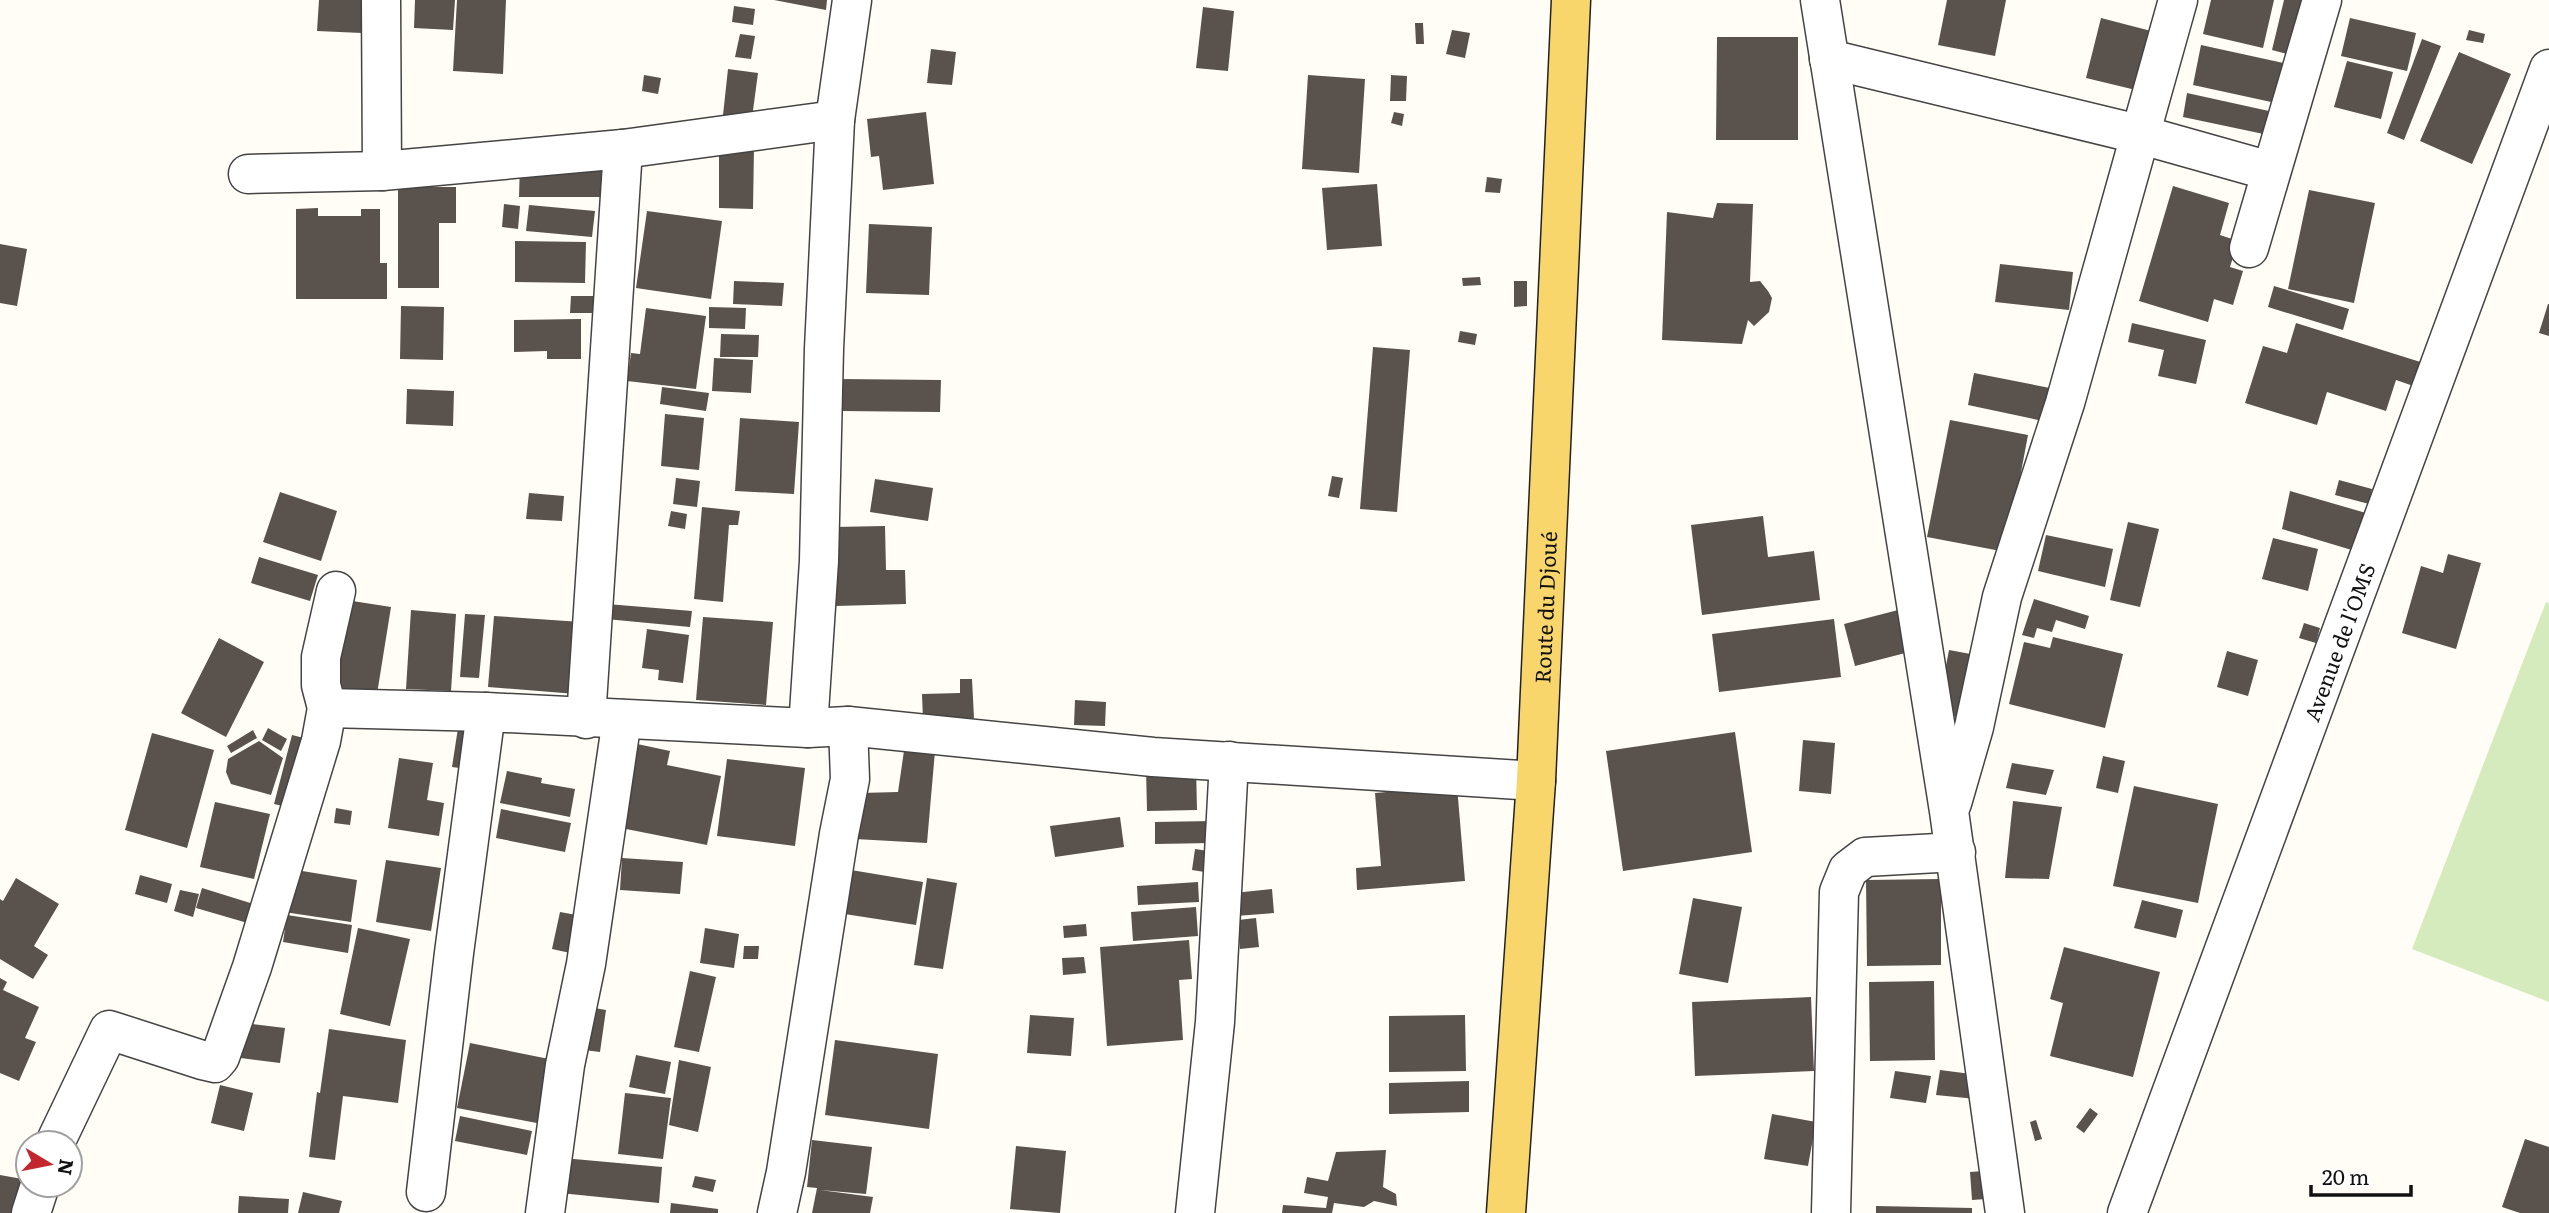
<svg xmlns="http://www.w3.org/2000/svg" width="2549" height="1213" viewBox="0 0 2549 1213" font-family="Literata,serif">
	<style>
		.green { fill: #d5ebbd }
		.building { fill: #5a524d }
		.lines { fill: none; stroke-linecap: round; stroke-linejoin: round }
		.minor-casing { stroke: #444; stroke-width: 41 }
		.major-casing { stroke: #222; stroke-width: 41 }
		.minor { stroke: #fff; stroke-width: 38 }
		.major { stroke: #f9d66b; stroke-width: 38 }
		.labels { text-anchor: middle; dominant-baseline: central; stroke-width: 7; stroke-linejoin: round; paint-order: stroke }
		.street-label { font-size: 21px; fill: #111; stroke: #fff }
	</style>
	<rect width="100%" height="100%" fill="#fffdf5"/>
	<!-- green -->
	<path class="green" d="M2546 602 2549 603V1002L2412 949Z"/>
	<!-- building -->
	<path class="building" d="M319 0H363L362 33 317 31Z
		M415 0H455L453 30 414 28Z
		M457 0H506L503 74 453 71Z
		M774 0H827L826 10Z
		M1947 0H2006L1995 56 1938 45Z
		M2211 0H2274L2263 48 2203 34Z
		M2284 0H2313L2299 57 2272 50Z
		M734 6 755 9 753 25 732 22Z
		M1203 7 1234 11 1228 71 1196 68Z
		M2101 18 2155 32 2140 91 2086 78Z
		M2350 18 2416 33 2407 71 2341 56Z
		M1415 23H1423L1424 44H1416Z
		M1452 30 1470 33 1465 58 1446 54Z
		M2469 30 2485 34 2483 43 2466 40Z
		M740 34 755 36 751 59 735 57Z
		M1717 37H1798V140H1716Z
		M2422 39 2441 46 2404 140 2387 133Z
		M2201 45 2293 65 2285 105 2193 85Z
		M931 49 956 52 952 85 927 83Z
		M2459 52 2511 74 2472 164 2420 141Z
		M2347 61 2393 72 2381 119 2334 107Z
		M728 69 758 73 752 118 723 115Z
		M644 75 661 78 658 94 642 91Z
		M1308 75 1365 79 1359 173 1302 169Z
		M1391 75 1407 76 1406 101H1390Z
		M2187 93 2278 113 2273 136 2183 117Z
		M926 112 934 184 883 190 879 156 871 157 867 119Z
		M1394 112 1404 114 1402 126 1391 123Z
		M719 147H754L753 209 719 208Z
		M520 163H606V197H519Z
		M1487 177 1502 179 1500 193 1485 192Z
		M1377 184 1382 246 1327 250 1322 188Z
		M2173 186 2229 203 2220 235 2238 241 2230 267 2243 271 2233 305 2214 299 2208 322 2139 301Z
		M398 187H456V223H439V288H398Z
		M2309 190 2375 203 2354 303 2288 289Z
		M1717 203 1753 204 1750 282 1760 281 1768 291 1772 298 1769 312 1754 326 1748 320 1742 344 1662 340 1667 212 1713 218Z
		M504 204 520 206 518 229 502 227Z
		M529 205 595 211 592 237 526 231Z
		M318 208V216H361V209H380V263H387V299H296V209Z
		M647 211 722 221 711 299 636 288Z
		M869 224 932 227 929 295 866 293Z
		M515 241 586 242 585 283 515 282Z
		M0 244 27 249 17 306 0 303Z
		M2000 264 2073 272 2069 310 1995 302Z
		M1480 277 1481 285 1463 286 1462 278Z
		M734 281 784 283 782 306 733 304Z
		M1514 281H1527V306L1514 307Z
		M2274 286 2349 309 2343 330 2268 307Z
		M571 296H603V313H570Z
		M2548 304H2549V336L2539 333Z
		M401 306 444 307 443 360 400 359Z
		M709 307 746 308 745 329 709 328Z
		M646 308 706 316 696 389 627 381 631 353 640 354Z
		M581 319V359H547V351L514 352V320Z
		M2132 323 2206 340 2196 384 2158 376 2164 350 2128 342Z
		M2296 323 2430 365 2422 389 2396 380 2386 411 2327 392 2317 425 2245 403 2263 346 2287 353Z
		M1460 331 1477 334 1475 345 1458 342Z
		M721 334 759 335 758 357H720Z
		M1373 347 1410 350 1397 512 1360 509Z
		M714 358 753 360 751 393 712 391Z
		M1974 373 2050 388 2043 421 1968 405Z
		M840 379 941 380 940 412 840 411Z
		M662 387 709 393 706 411 660 404Z
		M407 389 454 391 453 426 406 424Z
		M665 414 704 418 699 470 661 466Z
		M740 418 799 422 794 494 735 491Z
		M1950 420 2028 435 2006 552 1927 537Z
		M1332 476 1343 478 1339 498 1328 496Z
		M676 478 700 481 697 507 673 504Z
		M875 479 933 488 928 521 870 512Z
		M2339 480 2372 489 2369 504 2335 495Z
		M2290 491 2366 513 2355 551 2282 529Z
		M280 492 337 511 321 561 263 542Z
		M529 493 564 496 562 521 526 519Z
		M702 507 740 511 738 525H729L723 602 694 599Z
		M671 511 687 514 685 529 668 526Z
		M1763 516 1768 557 1814 551 1820 600 1702 615 1691 525Z
		M2128 522 2159 529 2140 607 2110 600Z
		M885 526 886 570H905L906 604 836 606 834 527Z
		M2046 535 2113 549 2105 587 2038 571Z
		M2273 538 2318 549 2308 591 2262 579Z
		M2448 554 2481 563 2456 649 2402 633 2421 566 2443 573Z
		M259 557 318 575 310 601 251 583Z
		M2034 599 2089 616 2085 629 2056 620 2052 632 2037 628 2034 638 2022 635Z
		M346 600 391 607 377 694 332 686Z
		M607 604 692 611 690 627 606 619Z
		M1902 609 1913 651 1855 666 1844 624Z
		M411 610 456 614 451 691 406 689Z
		M465 614 485 615 479 678 460 677Z
		M494 616 581 622 576 694 488 687Z
		M703 617 773 622 766 705 696 700Z
		M1834 619 1841 677 1719 692 1712 634Z
		M2304 623 2320 628 2316 643 2299 638Z
		M647 629 689 635 683 683 658 680 659 670 642 668Z
		M2053 637 2123 654 2105 728 2009 704 2024 642 2050 648Z
		M219 638 264 662 226 737 181 713Z
		M1949 650 1976 655 1963 718 1937 713Z
		M2227 651 2258 660 2248 696 2217 687Z
		M960 679H972L974 718 923 720 922 694 960 693Z
		M1075 700 1106 702 1105 726 1074 725Z
		M268 728 287 739 281 751 262 740Z
		M458 728 481 731 474 770 452 767Z
		M253 730 257 738 231 753 227 746Z
		M1735 732 1752 852 1623 871 1606 751Z
		M152 733 214 750 187 848 125 830Z
		M292 735 308 739 291 808 274 804Z
		M1803 740 1835 743 1831 794 1799 791Z
		M259 741 283 758 271 795 231 784 226 772 228 759Z
		M628 742 670 751 667 765 721 776 707 845 611 826Z
		M905 744 935 751 927 843 855 839 860 793 898 792Z
		M2103 756 2125 761 2118 793 2096 788Z
		M399 758 433 763 427 800 444 803 439 836 388 828Z
		M727 759 805 768 795 846 717 836Z
		M2012 763 2054 770 2046 795 2006 788Z
		M1196 767 1197 810 1147 811 1146 768Z
		M507 771 542 778 541 783 575 789 570 817 500 803Z
		M1457 786 1465 881 1357 890 1356 868 1381 866 1375 793Z
		M2134 786 2218 804 2198 903 2113 886Z
		M2013 801 2062 807 2049 879 2005 878Z
		M215 802 270 814 254 879 200 867Z
		M336 808 352 811 350 825 334 823Z
		M501 809 571 823 565 852 496 838Z
		M1120 817 1124 847 1055 857 1050 826Z
		M1212 821V843L1155 844V822Z
		M1195 849 1215 852 1211 873 1192 870Z
		M622 858 683 862 680 894 620 890Z
		M386 860 441 868 431 931 376 922Z
		M290 869 357 880 351 922 284 912Z
		M845 869 923 882 916 925 838 913Z
		M140 875 172 884 167 903 135 894Z
		M16 878 59 904 34 946 48 955 33 979 0 959V899L3 901Z
		M927 878 957 883 943 969 914 965Z
		M1941 879V965L1867 966 1866 880Z
		M1198 882 1199 902 1138 905 1137 886Z
		M202 888 257 905 251 924 196 908Z
		M1272 889 1274 913 1236 916 1234 893Z
		M180 890 199 894 193 917 174 911Z
		M1693 898 1742 907 1728 983 1679 974Z
		M2142 900 2183 910 2176 938 2134 928Z
		M1196 907 1198 936 1133 941 1131 912Z
		M560 912 582 916 575 954 552 949Z
		M287 915 352 925 348 953 283 942Z
		M1256 918 1259 947 1240 949 1238 920Z
		M1086 924 1087 936 1064 938 1063 926Z
		M358 928 410 939 390 1026 340 1014Z
		M705 928 739 934 734 968 700 963Z
		M1189 940 1192 979 1179 980 1183 1040 1107 1046 1100 947Z
		M744 946H759L758 959H743Z
		M2064 947 2160 972 2133 1077 2050 1056 2063 1003 2050 999Z
		M1084 957 1086 973 1063 975 1062 958Z
		M690 971 716 977 699 1052 674 1047Z
		M0 978 7 982 3 990 39 1007 25 1038 36 1042 19 1081 0 1073Z
		M1934 981 1935 1060 1870 1061 1869 982Z
		M1811 997 1814 1071 1695 1076 1692 1002Z
		M583 1006 606 1010 600 1052 576 1049Z
		M1030 1015 1074 1018 1071 1056 1027 1053Z
		M1465 1015 1466 1071 1389 1072V1016Z
		M237 1022 285 1028 280 1063 233 1057Z
		M329 1029 406 1040 398 1103 343 1096 335 1160 309 1157 317 1092 320 1093Z
		M835 1040 938 1054 929 1129 825 1115Z
		M470 1043 554 1060 542 1124 457 1108Z
		M636 1055 671 1062 665 1094 629 1087Z
		M679 1060 711 1067 698 1132 669 1125Z
		M1940 1070 1979 1075 1976 1099 1936 1095Z
		M1895 1071 1931 1076 1926 1103 1890 1098Z
		M1469 1081V1112L1389 1114V1083Z
		M220 1085 253 1093 244 1131 211 1123Z
		M625 1093 671 1098 663 1159 618 1154Z
		M2090 1108 2098 1114 2084 1133 2076 1127Z
		M1772 1114 1816 1122 1808 1166 1764 1159Z
		M460 1116 532 1131 527 1155 455 1141Z
		M2036 1120 2042 1139 2035 1141 2030 1122Z
		M2525 1139 2549 1147V1213H2520L2502 1207Z
		M812 1140 872 1147 866 1194 820 1190 873 1197 870 1213H812L817 1188 807 1187Z
		M1016 1146 1066 1151 1060 1213 1010 1209Z
		M1386 1150 1383 1187 1396 1194 1397 1206 1374 1201 1364 1207 1334 1203 1332 1213H1282L1283 1205 1326 1208 1328 1197 1304 1193 1307 1177 1328 1181 1336 1152Z
		M563 1158 662 1167 659 1203 560 1193Z
		M1984 1171 1986 1199 1972 1200 1970 1172Z
		M0 1175 28 1180 27 1213H0Z
		M695 1176 716 1180 713 1192 692 1187Z
		M303 1192 342 1201 339 1213H298Z
		M239 1196 289 1199 288 1213H238Z
		M671 1203 718 1209V1213H670Z
		M1876 1206 1972 1208V1213H1876Z"/>
	<g class="lines">
		<defs>
			<g id="minor">
				<path d="M381 0 382 171"/>
				<path d="M1820 0 1949 811 2005 1213"/>
				<path d="M1829 59 2142 135 2270 171"/>
				<path d="M248 174 382 171 623 149 835 120"/>
				<path d="M2249 248 2322 0"/>
				<path d="M327 708 486 712 808 728 848 726 1153 757 1536 781"/>
				<path d="M586 719 623 149"/>
				<path d="M808 728 819 561 824 349 835 120 852 0"/>
				<path d="M1952 803 1974 727 2002 597 2065 403 2178 0"/>
				<path d="M55 1143 109 1030 202 1060 215 1063 220 1057 252 967 321 741 327 708 321 685V657L336 591"/>
				<path d="M426 1192 454 953 486 712"/>
				<path d="M31 1213 40 1185"/>
				<path d="M545 1213 565 1065 586 964 622 719"/>
				<path d="M777 1213 786 1172 839 834 850 779 848 726"/>
				<path d="M1195 1213 1215 1022 1229 761"/>
				<path d="M1831 1213 1839 892 1848 870 1865 857 1956 852"/>
				<path id="s1" d="M2127 1213 2549 69"/>
			</g>
			<g id="major">
				<path id="s2" d="M1506 1213 1536 781 1571 0"/>
			</g>
		</defs>
		<!-- minor casing -->
		<use href="#minor" class="minor-casing"/>
		<!-- major casing -->
		<use href="#major" class="major-casing"/>
		<!-- minor -->
		<use href="#minor" class="minor"/>
		<!-- major -->
		<use href="#major" class="major"/>
	</g>
	<g class="labels">
		<!-- street labels -->
		<g class="street-label">
			<text stroke="none"><textPath href="#s2" startOffset="607">Route du Djoué</textPath></text>
			<text stroke="none"><textPath href="#s1" startOffset="609">Avenue de l'OMS</textPath></text>
		</g>
	</g>
	<!-- north arrow -->
	<g transform="translate(49 1164) rotate(100)"><circle r="33" fill="#ffffff" stroke="#a0a0a0" stroke-width="2"/>
	<path d="M0-5L12 26L0 18L-12 26Z" fill="#c4262e"/>
	<text y="-10" font-size="19" font-weight="bold" text-anchor="middle" fill="#111111">N</text>
	</g>
	<!-- scale -->
	<path d="M2311 1185v10h100v-10" fill="none" stroke="#111111" stroke-width="3.5"/>
	<text x="2322" y="1185" font-size="21" fill="#111111" stroke="#ffffff" stroke-width="5" paint-order="stroke">20 m</text>
</svg>
